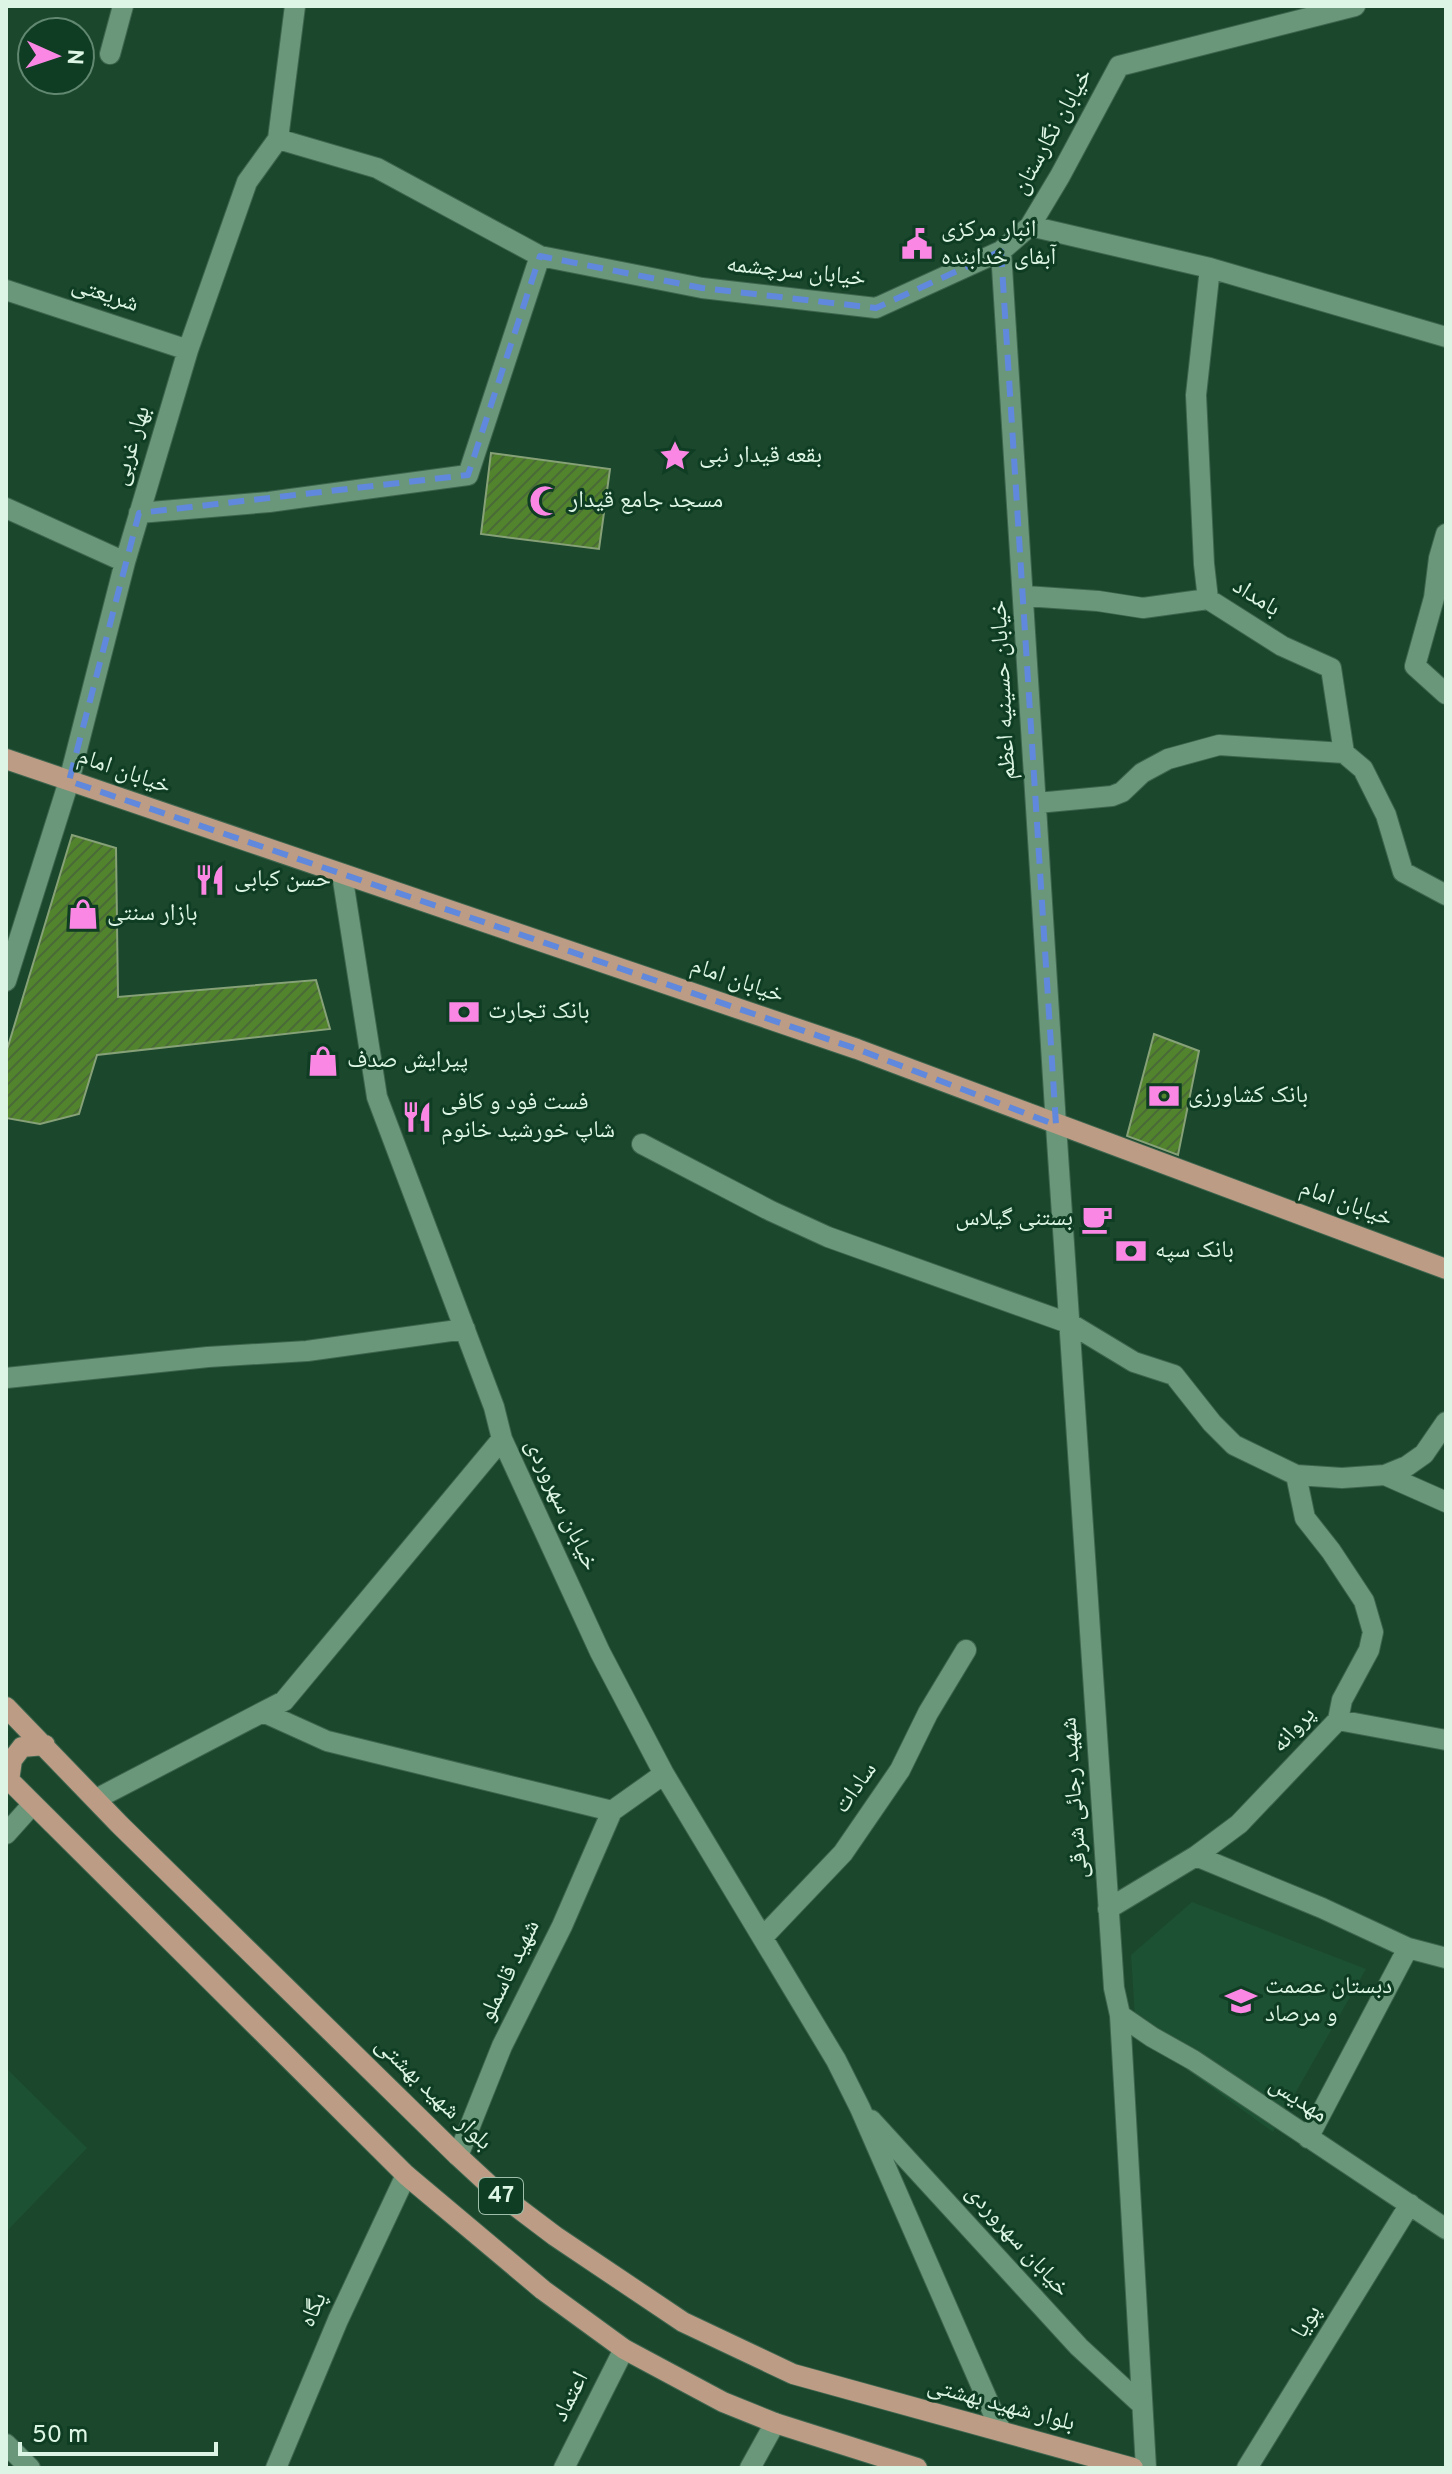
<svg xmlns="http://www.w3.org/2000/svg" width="1452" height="2474" viewBox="0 0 1452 2474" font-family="Overpass,'Noto Naskh Arabic',sans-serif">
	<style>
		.built { fill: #1d5133 }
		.building { fill: url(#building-hatch); stroke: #86a177; stroke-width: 2 }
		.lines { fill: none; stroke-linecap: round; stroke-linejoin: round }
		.minor-casing { stroke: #3e654e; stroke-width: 22 }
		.major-casing { stroke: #3e654e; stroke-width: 22 }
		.minor { stroke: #6a9779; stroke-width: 20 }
		.major { stroke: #bc9c84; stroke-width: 20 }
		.marked { fill: none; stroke: #6088dc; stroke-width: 6; stroke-dasharray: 16 10; stroke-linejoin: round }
		.labels { text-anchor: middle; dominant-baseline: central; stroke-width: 6; stroke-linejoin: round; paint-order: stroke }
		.shield { fill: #0f3d23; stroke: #9fbeaa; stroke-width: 2 }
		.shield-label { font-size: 22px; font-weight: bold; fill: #ddf5e4 }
		.street-label { font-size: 24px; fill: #ddf5e4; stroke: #0f3d23 }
		.poi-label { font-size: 24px; fill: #ddf5e4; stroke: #0f3d23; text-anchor: start }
	</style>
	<defs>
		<pattern id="building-hatch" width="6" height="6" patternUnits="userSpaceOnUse" patternTransform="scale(2)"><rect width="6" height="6" fill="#51842c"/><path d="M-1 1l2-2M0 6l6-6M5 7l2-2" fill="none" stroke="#4a6a37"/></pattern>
	</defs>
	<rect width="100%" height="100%" fill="#1b472d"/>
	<!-- built -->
	<path class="built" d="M1192 1902 1366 1969 1273 2132 1136 2033 1131 1955Z
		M6 2068 87 2148 6 2232Z"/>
	<!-- building -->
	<path class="building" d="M491 453 610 469 599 549 481 534Z
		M72 835 116 848 118 997 316 980 330 1029 97 1055 79 1114 40 1124 6 1118V1053Z
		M1154 1034 1199 1051 1178 1155 1127 1136Z"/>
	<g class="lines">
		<defs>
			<path id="minor" d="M110 54 123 6
				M278 139 377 168 540 256 702 288 876 308 1001 251 1030 226 1210 268 1446 337
				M1030 226 1060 176 1119 66 1355 6
				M1001 251 1056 1125 1114 1988 1120 2015 1146 2468
				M1210 268 1196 395 1204 564 1208 599 1282 646 1331 668 1344 753 1363 769 1386 815 1403 872 1446 895
				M6 290 188 350
				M6 508 125 562
				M139 513 269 502 468 475 540 256
				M1446 534 1439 558 1434 598 1415 666 1446 694
				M1025 596 1098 601 1143 608 1208 599
				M1037 803 1112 796 1122 792 1142 773 1168 759 1219 745 1344 753
				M342 874 377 1097 494 1407 502 1439 600 1652 664 1774 836 2060 860 2108 1001 2431
				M6 981 69 781 125 562 188 350 247 182 278 139 295 6
				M642 1144 771 1211 828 1237 1071 1324 1134 1362 1174 1375 1212 1423 1234 1445 1296 1475 1342 1478 1385 1475 1407 1466 1424 1454 1446 1422
				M6 1378 208 1357 307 1351 465 1329
				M1385 1475 1446 1502
				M265 1713 327 1741 612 1811 664 1774
				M1338 1720 1446 1740
				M96 1799 284 1701 502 1439
				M6 1834 32 1805
				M1196 1856 1322 1908 1408 1948 1446 1958
				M1108 1909 1196 1856 1239 1824 1338 1720 1342 1700 1369 1650 1373 1632 1364 1601 1331 1551 1305 1518 1296 1475
				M763 1937 843 1853 900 1770 928 1713 966 1650
				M1120 2015 1152 2037 1193 2060 1446 2229
				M871 2120 1079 2347 1141 2404
				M1308 2138 1408 1948
				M458 2156 502 2046 562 1926 612 1811
				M6 2444 30 2468
				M276 2468 338 2320 406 2175
				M564 2468 624 2349
				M750 2468 775 2423
				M1247 2468 1410 2204"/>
			<path id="major" d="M6 759 857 1049 1446 1269
				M6 1707 120 1825 458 2156 498 2193 555 2236 683 2322 793 2374 1133 2468
				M6 1777 406 2175 543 2290 624 2349 723 2402 775 2423 917 2468
				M9 1781 12 1760 22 1747 45 1745"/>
		</defs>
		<!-- minor casing -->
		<use href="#minor" class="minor-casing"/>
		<!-- major casing -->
		<use href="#major" class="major-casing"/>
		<!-- minor -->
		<use href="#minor" class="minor"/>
		<!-- major -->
		<use href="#major" class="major"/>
	</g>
	<!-- marked area -->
	<path class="marked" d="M1001 251 1056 1125 857 1049 69 781 139 513 468 475 540 256 702 288 876 308Z"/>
	<!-- icons -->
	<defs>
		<symbol id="civic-bare" viewBox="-9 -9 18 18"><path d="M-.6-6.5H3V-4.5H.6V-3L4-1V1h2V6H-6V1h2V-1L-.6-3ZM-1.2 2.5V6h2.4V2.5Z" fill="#fb87e5" stroke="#0f3d23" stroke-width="2.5" paint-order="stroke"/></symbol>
		<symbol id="sight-bare" viewBox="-9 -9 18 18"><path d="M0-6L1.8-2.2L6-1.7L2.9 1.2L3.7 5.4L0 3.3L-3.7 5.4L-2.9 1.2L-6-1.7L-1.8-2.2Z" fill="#fb87e5" stroke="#0f3d23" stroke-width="2.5" paint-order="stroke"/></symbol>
		<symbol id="mosque-bare" viewBox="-9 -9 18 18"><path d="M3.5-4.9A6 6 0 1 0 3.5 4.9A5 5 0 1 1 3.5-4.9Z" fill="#fb87e5" stroke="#0f3d23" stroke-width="2.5" paint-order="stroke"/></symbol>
		<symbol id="restaurant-bare" viewBox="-9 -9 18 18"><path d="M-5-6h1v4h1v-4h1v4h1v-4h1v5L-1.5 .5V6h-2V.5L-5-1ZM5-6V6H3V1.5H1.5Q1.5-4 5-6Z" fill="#fb87e5" stroke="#0f3d23" stroke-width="2.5" paint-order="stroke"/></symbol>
		<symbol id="shop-bare" viewBox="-9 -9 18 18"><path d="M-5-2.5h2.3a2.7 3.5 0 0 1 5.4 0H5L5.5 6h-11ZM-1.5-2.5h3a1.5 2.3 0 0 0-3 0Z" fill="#fb87e5" stroke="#0f3d23" stroke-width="2.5" paint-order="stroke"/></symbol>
		<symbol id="bank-bare" viewBox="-9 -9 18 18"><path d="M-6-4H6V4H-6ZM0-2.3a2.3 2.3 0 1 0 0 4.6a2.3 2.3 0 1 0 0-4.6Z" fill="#fb87e5" stroke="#0f3d23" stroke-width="2.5" paint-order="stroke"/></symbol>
		<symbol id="cafe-bare" viewBox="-9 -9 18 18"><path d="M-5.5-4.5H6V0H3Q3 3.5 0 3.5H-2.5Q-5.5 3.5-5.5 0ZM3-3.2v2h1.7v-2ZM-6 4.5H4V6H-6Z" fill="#fb87e5" stroke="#0f3d23" stroke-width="2.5" paint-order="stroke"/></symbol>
		<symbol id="school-bare" viewBox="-9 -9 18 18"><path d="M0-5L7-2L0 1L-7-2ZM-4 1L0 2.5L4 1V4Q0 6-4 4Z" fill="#fb87e5" stroke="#0f3d23" stroke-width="2.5" paint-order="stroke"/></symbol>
	</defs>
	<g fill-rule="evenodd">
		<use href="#civic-bare" x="895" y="222" width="44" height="44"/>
		<use href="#sight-bare" x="653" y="434" width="44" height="44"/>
		<use href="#mosque-bare" x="523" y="479" width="44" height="44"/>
		<use href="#restaurant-bare" x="188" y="858" width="44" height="44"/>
		<use href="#shop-bare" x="61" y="892" width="44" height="44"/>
		<use href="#bank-bare" x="442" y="990" width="44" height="44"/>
		<use href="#shop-bare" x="301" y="1039" width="44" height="44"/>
		<use href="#bank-bare" x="1142" y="1074" width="44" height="44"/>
		<use href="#restaurant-bare" x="395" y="1095" width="44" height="44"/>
		<use href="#cafe-bare" x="1075" y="1197" width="44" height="44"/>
		<use href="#bank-bare" x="1109" y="1229" width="44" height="44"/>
		<use href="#school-bare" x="1219" y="1979" width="44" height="44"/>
	</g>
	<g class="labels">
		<!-- shield labels -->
		<rect class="shield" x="479" y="2178" width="44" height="36" rx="6"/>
		<g class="shield-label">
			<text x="501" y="2196">47</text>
		</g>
		<!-- street labels -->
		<g class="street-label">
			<text transform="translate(1053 132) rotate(-61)">خیابان نگارستان</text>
			<text transform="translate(796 272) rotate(6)">خیابان سرچشمه</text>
			<text transform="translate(105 295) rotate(18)">شریعتی</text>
			<text transform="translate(132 446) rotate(-73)">بهار غربی</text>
			<text transform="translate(1256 598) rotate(32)">بامداد</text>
			<text transform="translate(1004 690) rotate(-93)">خیابان حسینیه اعظم</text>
			<text transform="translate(124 772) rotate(19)">خیابان امام</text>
			<text transform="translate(737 981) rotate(19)">خیابان امام</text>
			<text transform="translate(1346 1204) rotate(20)">خیابان امام</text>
			<text transform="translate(561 1505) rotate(65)">خیابان سهروردی</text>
			<text transform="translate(1294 1730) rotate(-48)">پروانه</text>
			<text transform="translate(856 1788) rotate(-55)">سادات</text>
			<text transform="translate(1075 1798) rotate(-94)">شهید رجائی شرقی</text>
			<text transform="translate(510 1971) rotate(-64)">شهید قاسملو</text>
			<text transform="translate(433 2094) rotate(44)">بلوار شهید بهشتی</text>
			<text transform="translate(1298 2100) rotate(34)">مهدیس</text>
			<text transform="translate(1017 2241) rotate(48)">خیابان سهروردی</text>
			<text transform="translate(314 2310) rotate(-66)">پگاه</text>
			<text transform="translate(1307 2322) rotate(-58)">پویا</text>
			<text transform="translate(571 2397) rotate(-63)">اعتماد</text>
			<text transform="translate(1001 2405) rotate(15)">بلوار شهید بهشتی</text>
		</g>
		<!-- poi labels -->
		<g class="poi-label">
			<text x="941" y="230">انبار مرکزی<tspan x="941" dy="28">آبفای خدابنده</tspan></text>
			<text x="699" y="456">بقعه قیدار نبی</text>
			<text x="569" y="501">مسجد جامع قیدار</text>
			<text x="234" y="880">حسن کبابی</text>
			<text x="107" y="914">بازار سنتی</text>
			<text x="488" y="1012">بانک تجارت</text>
			<text x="347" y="1061">پیرایش صدف</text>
			<text x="1188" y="1096">بانک کشاورزی</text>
			<text x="441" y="1103">فست فود و کافی<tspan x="441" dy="28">شاپ خورشید خانوم</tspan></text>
			<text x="1073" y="1219" text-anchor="end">بستنی گیلاس</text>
			<text x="1155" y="1251">بانک سپه</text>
			<text x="1265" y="1987">دبستان عصمت<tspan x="1265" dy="28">و مرصاد</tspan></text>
		</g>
	</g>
	<!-- border -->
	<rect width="1452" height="2474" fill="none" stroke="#ddf5e4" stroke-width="16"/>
	<!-- north arrow -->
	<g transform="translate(56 56) rotate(93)"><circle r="38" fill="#0f3d23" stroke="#618770" stroke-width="2"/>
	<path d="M0-6L14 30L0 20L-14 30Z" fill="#fb87e5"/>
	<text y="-12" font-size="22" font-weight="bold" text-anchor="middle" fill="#ddf5e4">N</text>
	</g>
	<!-- scale -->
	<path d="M20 2442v12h196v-12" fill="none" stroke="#ddf5e4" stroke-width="4"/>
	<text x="32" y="2442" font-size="24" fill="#ddf5e4" stroke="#0f3d23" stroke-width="6" paint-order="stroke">50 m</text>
</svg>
